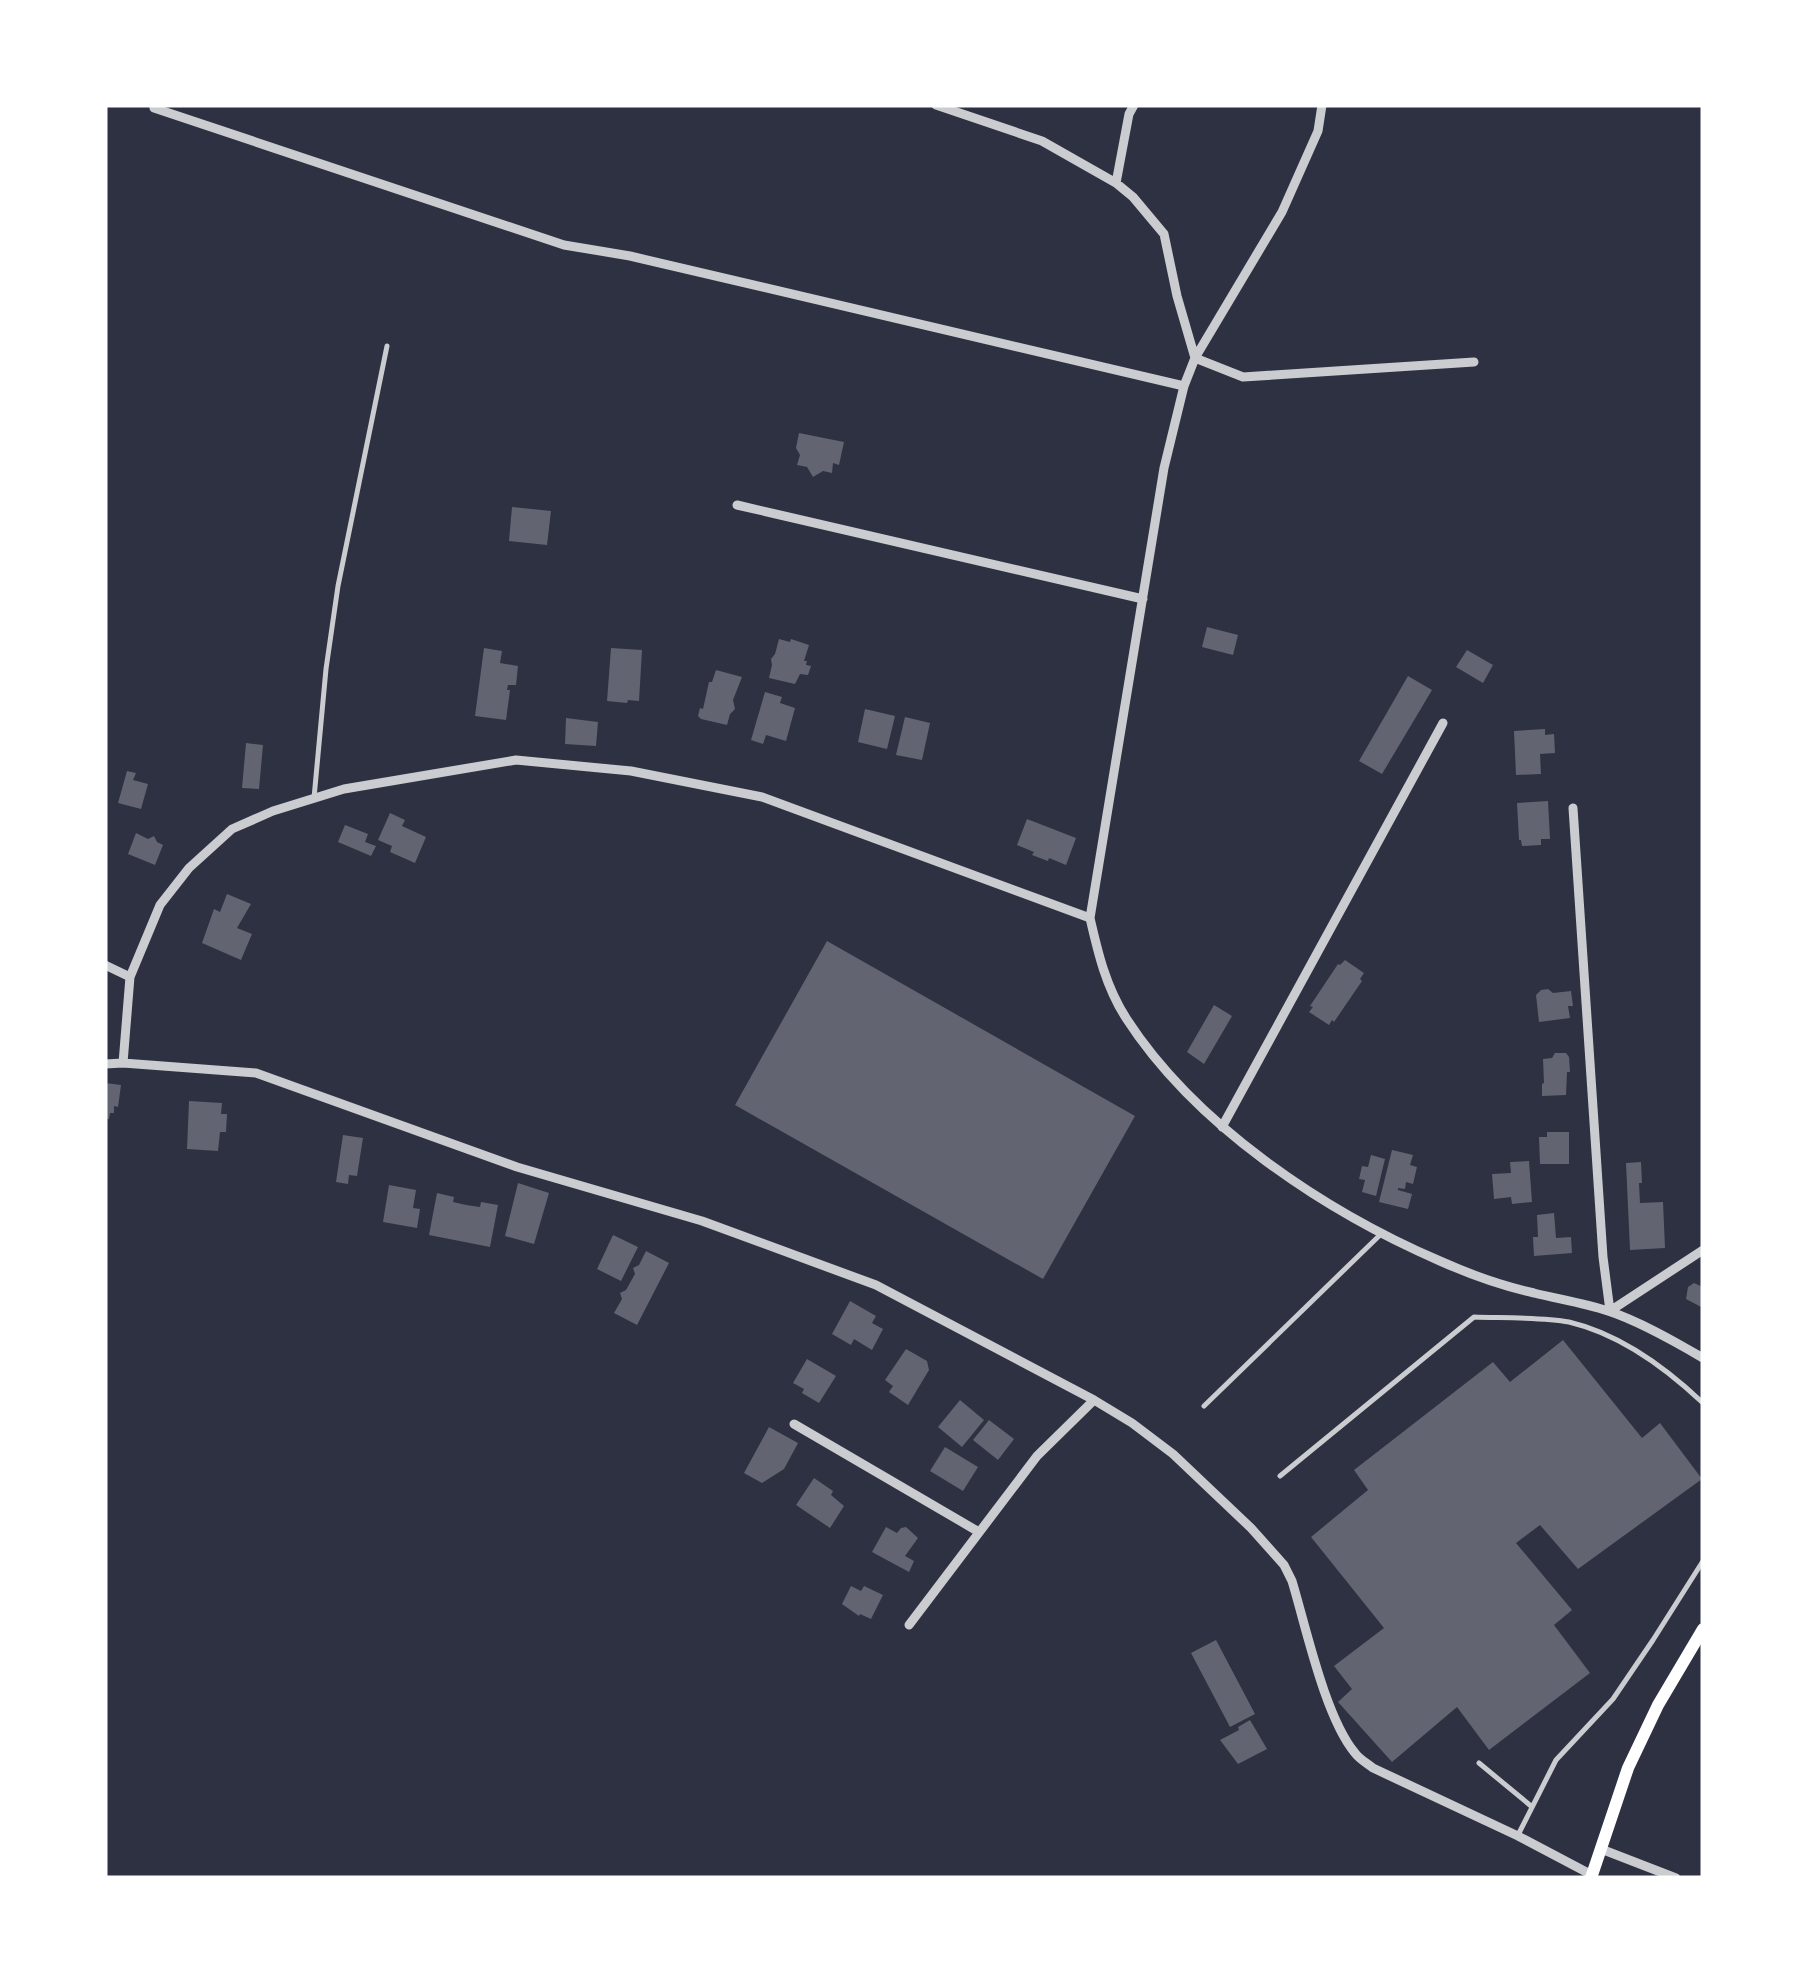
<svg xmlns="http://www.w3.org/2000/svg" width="1808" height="1983" viewBox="0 0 1808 1983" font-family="'Nunito Sans',sans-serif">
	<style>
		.building { fill: #626471 }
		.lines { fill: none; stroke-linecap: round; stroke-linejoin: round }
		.service { stroke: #caccd0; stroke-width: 5 }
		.minor { stroke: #caccd0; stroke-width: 9 }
		.secondary { stroke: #fff; stroke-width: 12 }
	</style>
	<rect width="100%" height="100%" fill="#2d3142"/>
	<!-- building -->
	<path class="building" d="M799 433 844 442 839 465 833 463 832 473 823 471 813 477 807 467 797 465 800 455 796 448Z
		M512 507 551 511 547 545 509 541Z
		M1207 627 1238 635 1233 655 1202 647Z
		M779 639 790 642 791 639 809 645 804 661H807L806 665 811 666 808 675 800 674 795 684 769 678 772 665 771 659 775 654Z
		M484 648 502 651 500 663 518 666 516 685H508L507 690H510L506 720 475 716Z
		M611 648 642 650 639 701 628 700 627 703 607 701Z
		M1467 650 1493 665 1483 683 1456 667Z
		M716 670 742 677 733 700 735 709 730 714 727 725 701 719 698 716 700 708 703 709 709 682H712Z
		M1408 676 1432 690 1382 774 1359 761Z
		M765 692 782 697 780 703 795 708 786 741 766 735 763 744 751 740Z
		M865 709 895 716 887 749 858 742Z
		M905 717 930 723 922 760 896 755Z
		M566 718 598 722 596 746 565 744Z
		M1545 729V735L1554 734 1555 753 1540 754 1541 774 1516 775 1514 731Z
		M246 743 263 745 259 789 242 788Z
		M127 771 136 773 133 780 148 784 141 809 118 803Z
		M1548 801 1550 839H1541V845L1522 846 1521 840H1519L1517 803Z
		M390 813 405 820 402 826 426 837 415 863 390 852 392 846 378 840Z
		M1027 819 1076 838 1066 865 1049 858 1048 861 1032 855 1034 852 1017 845Z
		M345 825 368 834 365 842 376 846 371 856 338 842Z
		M136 833 148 839 154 836 157 842 163 845 155 865 128 854Z
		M227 894 251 904 237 928 252 934 241 960 202 943 214 909 220 912Z
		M827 941 1135 1116 1043 1279 735 1105Z
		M1345 960 1364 973 1360 979 1362 981 1334 1022 1332 1020 1329 1025 1309 1012 1313 1007 1310 1006 1338 964 1340 965Z
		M1548 989 1553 993 1571 991 1573 1006H1568L1570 1018 1539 1022 1536 995 1541 990Z
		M1214 1005 1232 1016 1204 1064 1187 1052Z
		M1555 1053H1566L1569 1057 1570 1072H1567L1566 1095 1542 1096V1084L1544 1083 1543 1059 1552 1058Z
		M105 1083 121 1085 118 1107 114 1106V1113H110L109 1119H105Z
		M189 1101 222 1103 221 1114H227L226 1132H220L218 1151 187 1149Z
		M1547 1132H1569V1164H1540L1539 1137H1547Z
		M343 1135 363 1138 357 1176 349 1175 348 1184 336 1182Z
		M1392 1150 1413 1155 1410 1165 1417 1167 1413 1184 1406 1182 1405 1189 1398 1188V1190L1412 1194 1408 1209 1379 1202Z
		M1371 1155 1385 1159 1376 1196 1362 1192 1365 1180 1359 1179 1362 1166 1368 1167Z
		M1529 1161 1532 1202 1512 1204 1511 1197 1494 1199 1492 1174 1511 1173 1510 1162Z
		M1641 1162 1642 1183H1639L1640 1203 1663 1202 1665 1248 1630 1250 1626 1163Z
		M518 1183 549 1193 534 1244 505 1236Z
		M389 1185 416 1190 413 1208 420 1209 417 1228 383 1222Z
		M437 1193 454 1197 453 1202 466 1205 480 1207 481 1202 498 1205 490 1247 429 1235Z
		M1554 1213 1556 1238 1571 1237 1572 1253 1534 1256 1533 1237H1538L1537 1215Z
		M613 1235 638 1247 621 1281 597 1269Z
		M646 1251 669 1263 637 1325 614 1313 622 1299 620 1293 626 1290 635 1274 633 1268 639 1265Z
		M1694 1283 1703 1287V1308L1686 1299 1688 1287Z
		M850 1301 876 1316 872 1323 883 1329 872 1350 854 1339 851 1345 832 1334Z
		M1563 1340 1642 1438 1660 1423 1702 1479 1578 1569 1540 1525 1516 1543 1572 1610 1554 1625 1590 1673 1489 1750 1457 1707 1392 1762 1338 1702 1352 1689 1334 1666 1384 1628 1311 1537 1368 1490 1354 1470 1493 1362 1510 1382Z
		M906 1349 927 1361 929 1370 908 1405 889 1392 893 1386 885 1380Z
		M807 1359 836 1376 819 1403 802 1393 804 1389 793 1383Z
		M960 1400 984 1420 962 1447 938 1427Z
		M989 1420 1014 1439 998 1460 973 1440Z
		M769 1427 798 1443 784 1469 762 1483 744 1473Z
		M945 1447 978 1467 963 1491 930 1471Z
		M814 1478 833 1491 831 1495 844 1506 830 1528 796 1505Z
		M886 1527 897 1533 901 1528 906 1527 918 1538 905 1556 914 1561 909 1572 872 1552Z
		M851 1586 861 1591 864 1586 883 1595 871 1619 860 1614 859 1616 842 1604Z
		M1216 1640 1255 1714 1230 1727 1191 1653Z
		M1250 1720 1267 1749 1238 1764 1220 1740 1239 1730 1238 1727Z"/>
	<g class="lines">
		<!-- service -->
		<path class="service" d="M314 798 326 669 338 586 387 346
			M1204 1406 1381 1234
			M1280 1476 1474 1317C1502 1318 1543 1317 1569 1322 1620 1334 1666 1368 1703 1403
			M1479 1763 1531 1806
			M1518 1835 1556 1760 1613 1699 1653 1640 1703 1561"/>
		<!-- minor -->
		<path class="minor" d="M936 105 1042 141 1116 183 1133 197 1164 234 1177 296 1195 358 1243 377 1474 362
			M1322 105 1318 131 1282 212 1195 358 1184 386 1164 468 1090 918C1098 953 1106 987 1126 1018 1195 1125 1324 1211 1440 1261 1469 1274 1503 1286 1534 1293 1558 1299 1584 1303 1608 1311 1639 1321 1674 1341 1703 1358
			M154 108 564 245 630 256 1184 386
			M1116 183 1129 114 1134 105
			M737 505 1143 599
			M1573 808 1603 1257 1610 1311 1703 1250
			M105 965 130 977 123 1063
			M130 977 160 905 189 868 232 829 273 811 344 789 516 760 631 771 762 797 1090 918
			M105 1064 123 1063 256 1073 517 1167 702 1221 876 1285 1094 1400 1132 1423 1173 1454 1251 1528 1284 1565 1292 1581C1306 1627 1325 1717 1355 1753 1359 1759 1367 1763 1373 1768L1518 1836 1592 1875
			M1222 1127 1443 723
			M794 1424 979 1532
			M909 1625 1037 1456 1094 1400
			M1601 1849 1676 1878"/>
		<!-- secondary -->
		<path class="secondary" d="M1591 1878 1628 1768 1658 1705 1703 1629"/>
	</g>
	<!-- border -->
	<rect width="1808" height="1983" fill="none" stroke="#ffffff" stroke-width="215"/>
</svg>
